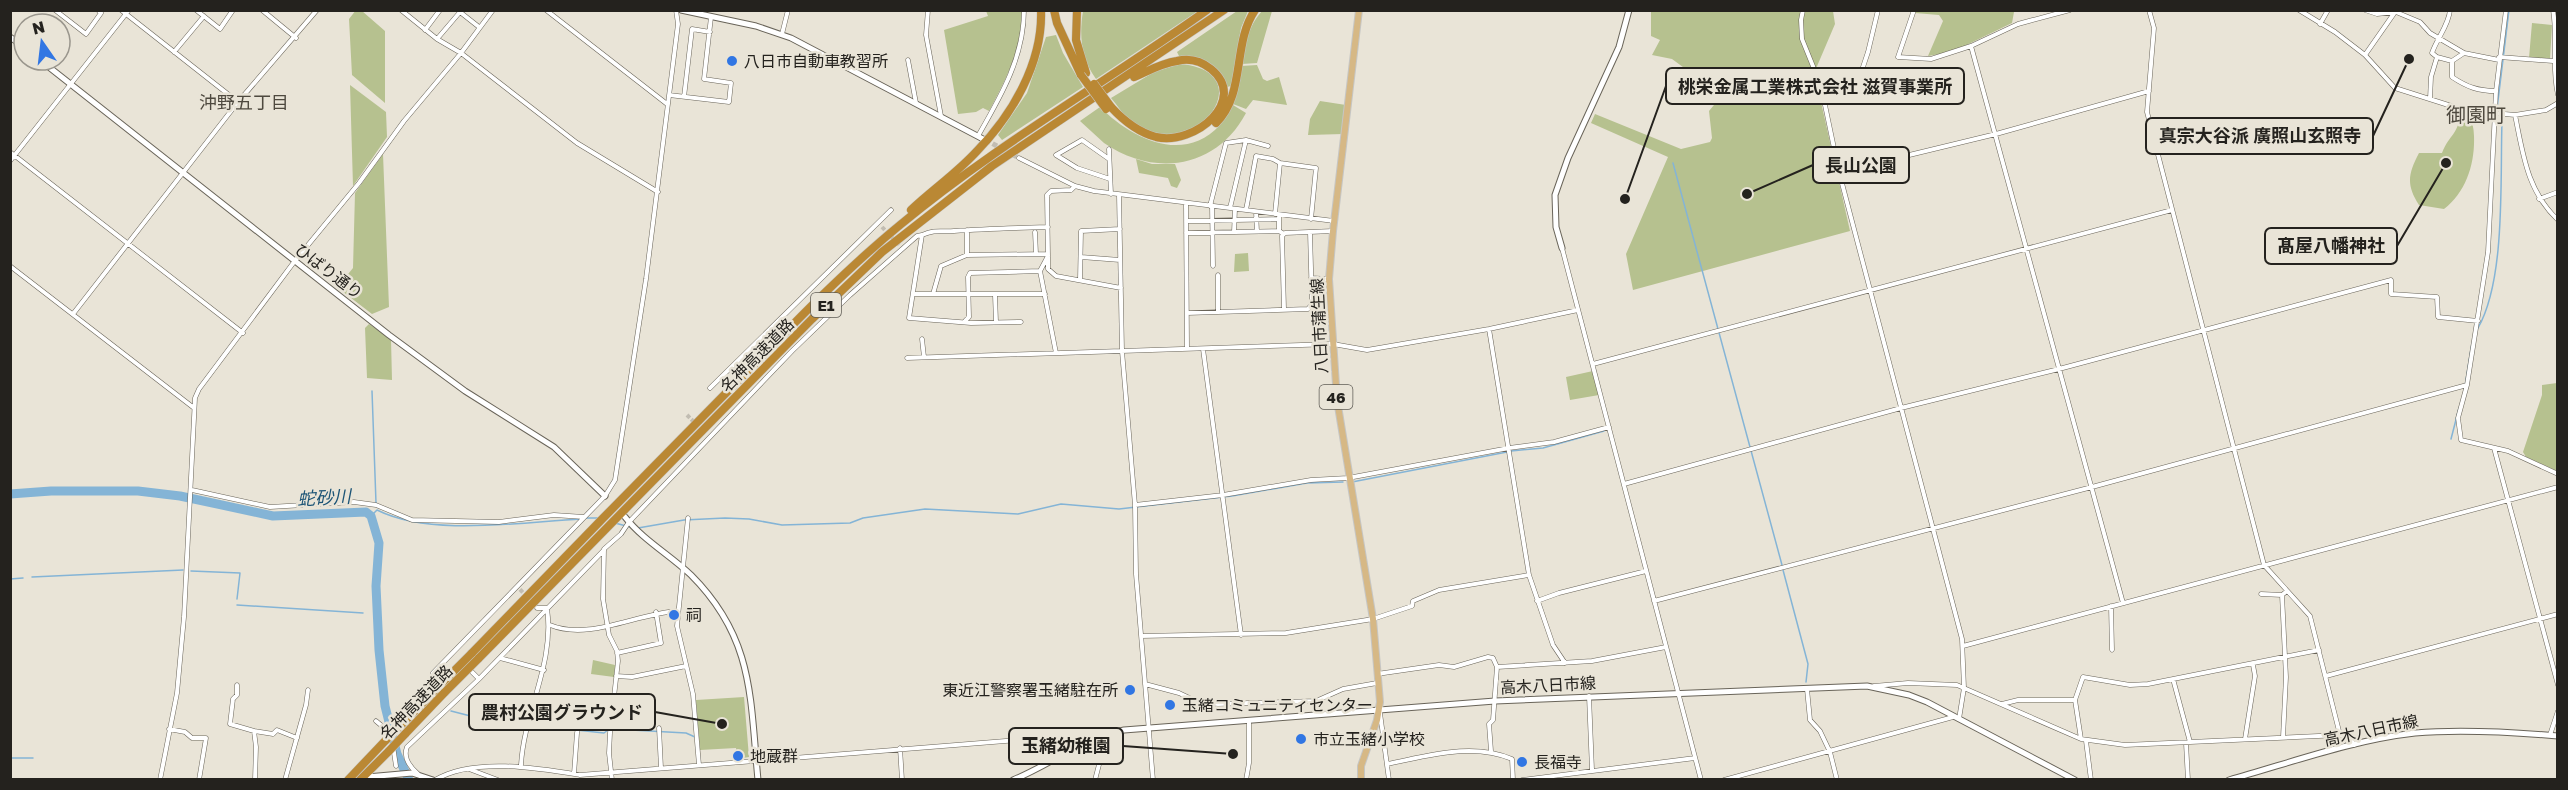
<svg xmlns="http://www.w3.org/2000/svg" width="2568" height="790" viewBox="0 0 2568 790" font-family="'Golos Text','Noto Sans JP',sans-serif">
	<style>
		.green { fill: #b6c18f }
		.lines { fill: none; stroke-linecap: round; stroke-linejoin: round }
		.stream { stroke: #84b4d6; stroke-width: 1.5 }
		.river { stroke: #84b4d6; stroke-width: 9 }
		.street-tunnel { stroke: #c2bdb2; stroke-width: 4; stroke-dasharray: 4 2; stroke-linecap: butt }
		.secondary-tunnel { stroke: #c2bdb2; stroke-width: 5; stroke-dasharray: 5 2.5; stroke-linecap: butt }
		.street-casing { stroke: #696459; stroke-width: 5 }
		.secondary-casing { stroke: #696459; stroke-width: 7 }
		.primary-casing { stroke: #c6c6c4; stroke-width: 8 }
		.highway-casing { stroke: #c6c6c4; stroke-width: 9 }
		.street { stroke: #fff; stroke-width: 4 }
		.secondary { stroke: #fff; stroke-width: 5 }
		.primary { stroke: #d6b885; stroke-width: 6 }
		.highway { stroke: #ba8834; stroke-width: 8 }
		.highway-bridge-casing { stroke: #c6c6c4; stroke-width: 9; stroke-linecap: butt }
		.highway-bridge { stroke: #ba8834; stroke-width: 8 }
		.poi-dot { fill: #3176e3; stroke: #e9e4d7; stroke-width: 2 }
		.labels { text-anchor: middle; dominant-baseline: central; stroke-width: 5; stroke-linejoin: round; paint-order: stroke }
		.shield { fill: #e9e4d7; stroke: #5f5c56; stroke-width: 1.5 }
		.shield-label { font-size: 15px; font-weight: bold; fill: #24221e }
		.poi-label { font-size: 16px; fill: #24221e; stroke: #e9e4d7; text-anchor: start }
		.street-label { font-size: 16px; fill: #24221e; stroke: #e9e4d7 }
		.neighbourhood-label { font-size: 18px; fill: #4e493f; stroke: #e9e4d7 }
		.water-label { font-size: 18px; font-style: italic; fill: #1c5476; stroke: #e9e4d7 }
		.quarter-label { font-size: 20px; fill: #4e493f; stroke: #e9e4d7 }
		.leader { fill: none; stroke: #24221e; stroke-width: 2 }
		.callout-dot { fill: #24221e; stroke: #e9e4d7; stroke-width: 2 }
		.callout { fill: #e9e4d7; stroke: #24221e; stroke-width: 2 }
		.callout-label { font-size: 18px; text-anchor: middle; font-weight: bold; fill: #24221e }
	</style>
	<rect width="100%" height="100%" fill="#e9e4d7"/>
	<!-- green -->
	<path class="green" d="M356 10 362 11 385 31V103L352 75 349 19Z
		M1916 10H2014V12L2012 23 1952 52 1928 56 1943 21 1939 15 1915 13Z
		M986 11H1022C1022 48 1007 78 989 111L983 108 976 112 958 114 944 30 988 16Z
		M1083 11H1198L1096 79C1081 58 1079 36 1083 11Z
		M1237 11H1248L1241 28 1231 86 1227 87C1220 63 1201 58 1179 56L1177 52Z
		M1262 11H1272L1257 63 1242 64C1245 43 1248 27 1262 11Z
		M1651 11H1833L1835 24 1812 78 1726 102 1816 80 1850 231 1633 290 1626 254 1668 157 1591 123 1595 114 1681 149 1710 142 1712 138 1709 111 1714 105 1679 82 1687 70 1672 59 1652 55 1660 40 1651 36Z
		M2532 23 2552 25 2550 59 2529 58Z
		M1056 35 1063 53 1083 87 1002 140 998 135 1027 93 1046 37Z
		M1180 64C1267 71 1190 173 1129 120 1123 114 1117 105 1111 98L1154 72Z
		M1257 65 1263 79 1267 81 1279 77 1287 105 1253 100 1246 109 1233 104 1241 66Z
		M350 85 386 112 387 137 353 186Z
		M1320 101 1346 105 1343 134 1308 135 1310 119Z
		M1233 105 1246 113C1217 168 1155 178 1104 143 1096 136 1088 128 1080 121L1100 107C1131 138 1183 165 1220 125 1225 119 1228 111 1233 105Z
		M2461 111 2471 112C2471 120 2474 128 2474 136 2475 164 2466 192 2444 209L2419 205C2406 185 2408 174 2419 153H2442C2450 133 2458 136 2461 111Z
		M383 154 389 307 372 314 342 291 340 284 353 268 355 193Z
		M1136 159 1152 164H1175L1181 180 1177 188 1171 186 1168 178 1139 173Z
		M1248 253 1249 271 1234 272 1235 254Z
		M369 324 391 339 392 380 367 378 365 328Z
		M1593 371 1599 395 1570 400 1566 377Z
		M2557 383V471L2526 457 2523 452 2542 395V385Z
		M593 660 615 665 614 677 591 674Z
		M744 697 749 757 737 759 736 748 700 750 696 700Z"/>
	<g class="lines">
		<!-- stream -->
		<path class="stream" d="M1673 163 1782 565
			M2478 328C2506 279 2500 178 2502 121L2497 109 2509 10
			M372 391 376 503
			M2464 392 2472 343
			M2451 439 2459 408
			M1511 451 1543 448 1604 431
			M1352 482 1507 452
			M371 516 377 510C431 537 521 522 581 519
			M586 518H599
			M615 523 630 527
			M638 528 684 520 725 518 749 519 782 525 850 523 863 518 925 509 1018 514 1061 504 1119 509 1232 496 1307 483 1343 482
			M1783 570 1808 664 1806 682
			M191 571 240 573 237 599
			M32 577 183 570
			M10 579 23 578
			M237 605 363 613
			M451 711 525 730
			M613 729 686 733 695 737
			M532 730 567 729 604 733 608 730
			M10 758H33"/>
		<!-- river -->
		<path class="river" d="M10 494 51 491H138L180 496 273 516 366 512 371 516 379 543 376 586 379 650 385 706 397 754 409 780"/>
		<!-- street-tunnel -->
		<path class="street-tunnel" d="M882 227 899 245
			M687 415 695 423
			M516 585 537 608"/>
		<!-- secondary-tunnel -->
		<path class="secondary-tunnel" d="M986 140 1019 158"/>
		<defs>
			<path id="street" d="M55 10 86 34 101 13 98 10
				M121 10 238 102
				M196 10 220 29 233 10
				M262 10 296 38
				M401 10 437 39 461 53 577 143 658 192
				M546 10 667 104
				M928 10 926 35 941 116
				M1803 10 1801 20 1802 39 1821 86 1839 172 1962 639 1964 688 1959 719
				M1914 10 1898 57 1931 59 1971 46
				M2070 10 2018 24 1971 46 2123 603
				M2149 10 2154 28 2147 112 2264 565 2310 616 2340 735
				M2299 10 2335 32 2365 55 2395 88 2464 110 2515 115 2546 110 2558 103
				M2365 10 2377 14 2396 12 2420 22 2430 33 2464 53 2499 60
				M2450 10C2449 25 2437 38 2432 53L2437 57 2452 61 2464 53
				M2506 10 2496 91 2488 252 2467 385 2458 418 2461 440 2508 451 2558 474
				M2553 10C2558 38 2551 67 2558 95
				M2320 24 2328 10
				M425 30 440 10
				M782 34 788 10
				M437 39 460 12 479 27
				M174 52 204 16
				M2365 55 2395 12
				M2499 57 2553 61
				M908 60 916 103
				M2452 61V77C2467 87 2478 91 2496 91
				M669 95 729 102 731 83 704 79 711 17
				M684 97 692 29 710 32
				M2430 99 2431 77 2437 57
				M1823 102 1854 94 1868 52 1878 10
				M2515 115C2523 154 2527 191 2558 220
				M978 136C1001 96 1024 57 1024 10
				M1246 140 1268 146
				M1109 149 1111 194
				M10 152 243 333
				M1019 158 1075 186 1094 191 1334 221
				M1109 159 1082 140 1056 155 1077 168 1110 179
				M10 161 129 10
				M1839 172 1996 134 2149 91
				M1119 195 1122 351 1135 505 1136 574 1153 780
				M2539 199 2558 192
				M1186 204 1187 349
				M1210 206 1226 143 1246 140 1230 208
				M1212 206 1213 266
				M1246 210 1256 156 1273 159 1280 163
				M1256 212 1257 232
				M1275 214 1280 163 1316 168 1311 219
				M1279 217V231
				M1186 221 1279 219
				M1035 232 1036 254
				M1234 232 1235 209
				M1186 233 1279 231 1284 234
				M1562 248 1701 780
				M967 255V230
				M1048 257V269L1056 276 1121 288
				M1081 257 1120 260
				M10 266 194 408
				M1218 275V312
				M1311 278 1329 279
				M1080 280 1081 231 1120 229
				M913 294H1045
				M933 294 941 266 967 255 1048 254
				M995 295 996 322
				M1284 309 1282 236 1285 233 1333 231
				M1187 313 1308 309 1312 304 1310 232
				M73 314 238 102 317 10
				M965 321 969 317 968 277 970 273 1040 271
				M1021 322 971 323 909 318 922 235C936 229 940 232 954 231 985 229 1016 228 1048 227
				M1489 329 1529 575 1553 645 1565 663
				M922 339 924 357
				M1203 349 1241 635
				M1056 353 1040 271 1048 256 1047 195 1051 191 1071 190 1075 186
				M907 358 1333 344 1367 350 1489 329 1578 310
				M1593 364 2172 210
				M710 388 891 210
				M2494 448 2558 685
				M1624 484 1901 408 2059 369 2391 280V294L2437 297 2438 317 2478 321
				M192 490 270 507 354 502 376 505 412 520 499 522 554 515 584 517
				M1135 505 1223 495 1311 480 1348 478 1509 448 1554 442 1609 427
				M688 518 677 626 693 694 699 765
				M2261 594 2282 595
				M1537 601 1559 593 1646 571
				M1654 601 2092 487 2467 385
				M2111 606 2112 650
				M550 625C589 641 635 614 677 611
				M1141 636 1286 633 1373 619 1412 606 1413 601 1439 590 1529 575
				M1963 646 2558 487
				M617 653 661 643 656 612
				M500 658 544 670
				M1497 667 1592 661 1666 647
				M469 669 479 679
				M433 673 605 496 615 480 646 279 678 24 676 10
				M1377 674 1439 665 1454 667 1488 657 1493 658 1497 667 1493 720 1489 724 1491 751
				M616 676 632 677 686 666
				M2326 676 2558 614
				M2173 679 2190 742
				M1145 684 1179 693 1198 702 1218 704 1316 701 1343 689 1377 683
				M237 685V695L233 699 230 724 254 731 256 747 255 780
				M1874 686 1908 683 1957 685 2081 739 2125 745 2340 735 2349 736 2354 745
				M1807 689 1810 720 1820 731 1830 752 1837 780
				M1589 696 1592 770
				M2002 704 2018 700H2075
				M534 708 589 715 591 700 612 704
				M1380 713 1389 780
				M376 721 388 731 390 736
				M659 728 661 768
				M169 729 185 732 192 738H206L199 780
				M254 731 273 734 277 730 297 738
				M2550 735 2558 711
				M2283 737 2286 677 2282 595 2287 591
				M2081 739 2075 700 2083 677 2130 685 2148 684 2319 650
				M2245 739 2255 676 2253 665
				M2086 741 2091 780
				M2186 743 2188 780
				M393 746 396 766
				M900 748 902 780
				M1387 764C1428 756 1472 742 1512 759L1513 780
				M521 765C524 711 555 664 547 608H537
				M469 769 498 780
				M418 774C410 767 403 757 407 747L479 679 604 550
				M574 774 577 733 581 715
				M160 780 177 693 184 617 195 398 199 389 294 262 359 183 404 121 461 53 493 10
				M285 780 306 705 308 690
				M435 780C473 757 538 768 580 775L1068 736 1080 743
				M612 780 609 753 610 733 618 661 617 651 609 635 603 599 604 549 621 534 629 522 792 351 850 295 917 236 922 235
				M1095 780 1107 734
				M1246 780 1249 763V721
				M1522 780 1695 758
				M1724 780 1953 717"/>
			<path id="secondary" d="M681 10 756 26 791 38 983 139
				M10 37 24 47
				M40 60 389 335 465 391 554 447 605 496
				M1562 248 1556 227 1555 195 1568 158 1619 47 1629 10
				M625 517C643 540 670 555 691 575 754 638 750 697 758 780
				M367 777 412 773 433 780
				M1013 780C1052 764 1083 738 1124 730L1495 701 1867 686 1909 695 1927 702 2075 780
				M2229 780C2290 763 2352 740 2415 733 2462 729 2511 732 2558 736"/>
			<path id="primary" d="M1359 10 1333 231 1329 279 1337 400 1373 619 1380 702 1377 720 1361 766V780"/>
			<path id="highway" d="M1054 10 1057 23 1081 75
				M1077 10 1076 40 1086 73
				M1111 107C1123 120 1137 132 1156 137 1195 146 1249 100 1211 69 1201 61 1189 58 1177 61 1162 63 1148 71 1134 77
				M1216 123C1246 94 1232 44 1255 10
				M911 210C932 190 957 173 977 151 1012 115 1043 63 1041 10
				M471 654C557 565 643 477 730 389 785 333 839 275 900 225 996 145 1105 83 1207 10
				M478 659 812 319 882 252 992 166 1224 10
				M402 724 440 685
				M405 734 445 692
				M348 780 386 740
				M360 780 389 751"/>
		</defs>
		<!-- street casing -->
		<use href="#street" class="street-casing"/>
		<!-- secondary casing -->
		<use href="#secondary" class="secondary-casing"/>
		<!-- primary casing -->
		<use href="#primary" class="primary-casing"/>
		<!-- highway casing -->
		<use href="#highway" class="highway-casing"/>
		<!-- street -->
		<use href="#street" class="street"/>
		<!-- secondary -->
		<use href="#secondary" class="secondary"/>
		<!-- primary -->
		<use href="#primary" class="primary"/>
		<!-- highway -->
		<use href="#highway" class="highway"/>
		<defs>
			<path id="highway-bridge" d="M1081 75 1106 109
				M1094 84 1111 107
				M440 685 471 654
				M445 692 478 659
				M386 740 402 724
				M389 751 405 734"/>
		</defs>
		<!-- highway-bridge casing -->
		<use href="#highway-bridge" class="highway-bridge-casing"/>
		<!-- highway-bridge -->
		<use href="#highway-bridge" class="highway-bridge"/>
	</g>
	<!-- markers -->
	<g class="poi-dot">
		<circle cx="732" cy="61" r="6"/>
		<circle cx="674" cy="615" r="6"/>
		<circle cx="1130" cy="690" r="6"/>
		<circle cx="1170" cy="705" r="6"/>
		<circle cx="1301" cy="739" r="6"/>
		<circle cx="738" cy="756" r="6"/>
		<circle cx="1522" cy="762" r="6"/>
	</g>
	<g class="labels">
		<!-- shield labels -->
		<g class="shield">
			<rect x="811" y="293" width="30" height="24" rx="4.5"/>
			<rect x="1319.5" y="385" width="33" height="24" rx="4.5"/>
		</g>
		<g class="shield-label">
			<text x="826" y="305">E1</text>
			<text x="1336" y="397">46</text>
		</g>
		<!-- poi labels -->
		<g class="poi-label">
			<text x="744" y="61">八日市自動車教習所</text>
			<text x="686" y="615">祠</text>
			<text x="1118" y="690" text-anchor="end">東近江警察署玉緒駐在所</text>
			<text x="1182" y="705">玉緒コミュニティセンター</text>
			<text x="1313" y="739">市立玉緒小学校</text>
			<text x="750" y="756">地蔵群</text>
			<text x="1534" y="762">長福寺</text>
		</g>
		<!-- street labels -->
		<g class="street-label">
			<text transform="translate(329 271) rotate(37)">ひばり通り</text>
			<text transform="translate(1319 326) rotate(-93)">八日市蒲生線</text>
			<text transform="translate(757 355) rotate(-45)">名神高速道路</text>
			<text transform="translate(1548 685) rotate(-3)">高木八日市線</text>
			<text transform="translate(416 702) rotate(-46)">名神高速道路</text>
			<text transform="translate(2371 730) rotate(-12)">高木八日市線</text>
		</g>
		<!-- neighbourhood labels -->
		<g class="neighbourhood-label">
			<text x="244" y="102">沖野五丁目</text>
		</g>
		<!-- water labels -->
		<g class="water-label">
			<text transform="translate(324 497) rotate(-3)">蛇砂川</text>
		</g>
		<!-- quarter labels -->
		<g class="quarter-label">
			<text x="2476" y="114">御園町</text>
		</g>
	</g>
	<!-- callouts -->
	<path class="leader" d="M1625 199L1666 86M2409 59L2373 136M1747 194L1813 165M2446 163L2397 246M722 724L655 712M1233 754L1123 746"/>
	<g class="callout-dot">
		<circle cx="1625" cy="199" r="6"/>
		<circle cx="2409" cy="59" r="6"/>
		<circle cx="1747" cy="194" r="6"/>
		<circle cx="2446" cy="163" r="6"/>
		<circle cx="722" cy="724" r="6"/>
		<circle cx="1233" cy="754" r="6"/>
	</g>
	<g class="callout">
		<rect x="1666" y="68" width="298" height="36" rx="6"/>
		<rect x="2146" y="118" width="227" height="36" rx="6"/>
		<rect x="1813" y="147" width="96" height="36" rx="6"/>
		<rect x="2265" y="228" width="132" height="36" rx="6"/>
		<rect x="469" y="694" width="186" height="36" rx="6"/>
		<rect x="1009" y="728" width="114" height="36" rx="6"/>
	</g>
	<g class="callout-label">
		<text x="1815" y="93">桃栄金属工業株式会社 滋賀事業所</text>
		<text x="2260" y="142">真宗大谷派 廣照山玄照寺</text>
		<text x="1861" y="172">長山公園</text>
		<text x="2331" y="252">髙屋八幡神社</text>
		<text x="562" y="719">農村公園グラウンド</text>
		<text x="1066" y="752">玉緒幼稚園</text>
	</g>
	<!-- border -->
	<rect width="2568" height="790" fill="none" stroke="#24221e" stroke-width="24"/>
	<!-- north arrow -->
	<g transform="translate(42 42) rotate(346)"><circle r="28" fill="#e9e4d7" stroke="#9a968d" stroke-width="1.5"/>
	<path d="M0-4.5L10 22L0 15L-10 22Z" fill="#3176e3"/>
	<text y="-9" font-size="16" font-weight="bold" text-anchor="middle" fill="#24221e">N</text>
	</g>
</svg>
